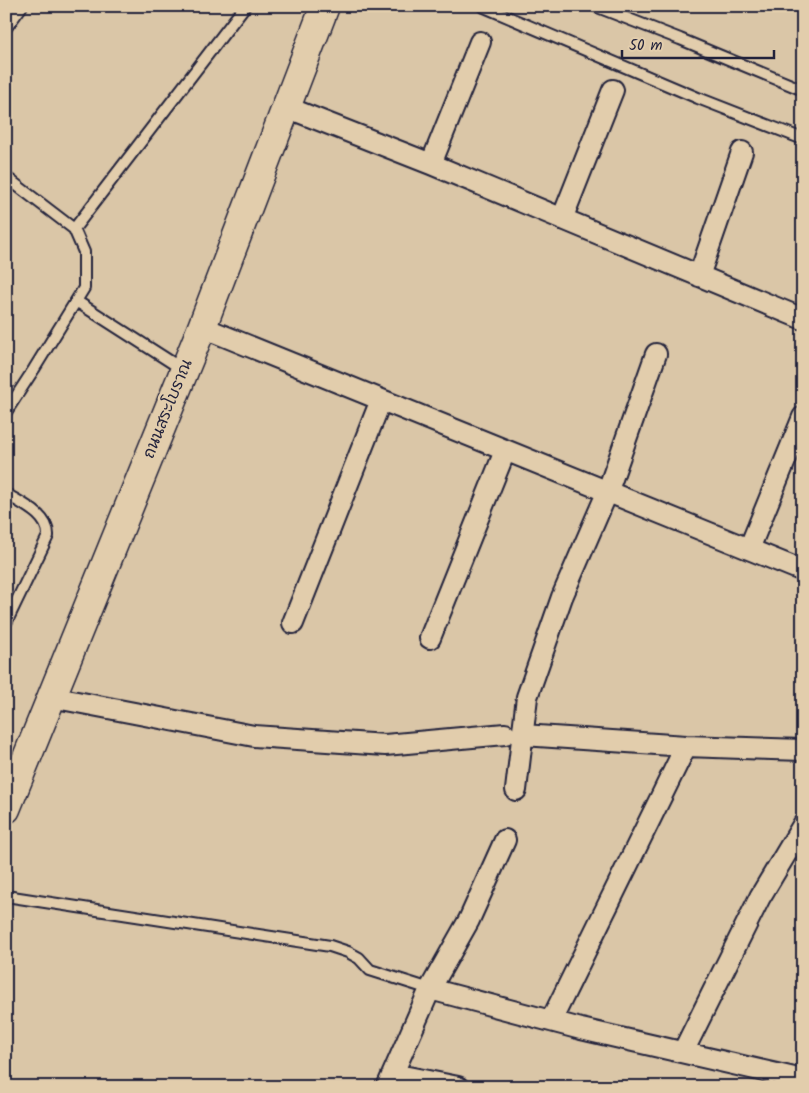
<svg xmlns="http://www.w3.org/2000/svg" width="809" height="1093" viewBox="0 0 809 1093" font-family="Kalam,'Playpen Sans Thai',sans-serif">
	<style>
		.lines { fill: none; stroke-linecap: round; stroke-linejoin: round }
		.lane-casing { stroke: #22223b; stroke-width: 14 }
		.street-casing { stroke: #22223b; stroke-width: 24 }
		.secondary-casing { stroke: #22223b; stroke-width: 31 }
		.lane { stroke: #e2cdac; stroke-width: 10 }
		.street { stroke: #e2cdac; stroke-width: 20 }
		.secondary { stroke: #e2cdac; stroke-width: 28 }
		.labels { text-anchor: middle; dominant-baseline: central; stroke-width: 5; stroke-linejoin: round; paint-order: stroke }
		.street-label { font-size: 16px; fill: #22223b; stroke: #e2cdac }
	</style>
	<rect width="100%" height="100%" fill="#dac6a7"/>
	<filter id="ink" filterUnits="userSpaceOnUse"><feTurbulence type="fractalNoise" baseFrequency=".02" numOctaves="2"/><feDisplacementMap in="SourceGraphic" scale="10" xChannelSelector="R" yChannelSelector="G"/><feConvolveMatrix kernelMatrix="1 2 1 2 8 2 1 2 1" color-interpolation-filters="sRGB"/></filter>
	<g filter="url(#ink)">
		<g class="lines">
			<defs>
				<path id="lane" d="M482 6 698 98 803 139
					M595 6 680 39 803 90
					M6 28 22 6
					M6 177 74 229 84 252V288L34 369 6 412
					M74 229 245 6
					M76 301 182 369
					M6 494C22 504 49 515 48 536L6 623
					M6 896 330 946 348 952 359 958 370 970 430 989"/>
				<path id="street" d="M286 107 431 164 803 319
					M431 164 480 42
					M562 219 613 90
					M699 276 742 152
					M202 327 803 571
					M749 549 803 417
					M293 623 381 400
					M430 638 505 451
					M51 697 254 736 385 745 505 734
					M523 735 686 746 803 750
					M516 790 527 697 562 597 607 493 656 354
					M430 989 581 1029 803 1080
					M551 1021 686 746
					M683 1052 760 897 803 825
					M393 1074 458 1087
					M387 1087 430 989 469 920 505 840"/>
				<path id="secondary" d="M6 809 202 327 325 6"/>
			</defs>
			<!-- lane casing -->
			<use href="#lane" class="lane-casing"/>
			<!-- street casing -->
			<use href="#street" class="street-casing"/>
			<!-- secondary casing -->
			<use href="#secondary" class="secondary-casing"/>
			<!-- lane -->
			<use href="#lane" class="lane"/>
			<!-- street -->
			<use href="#street" class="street"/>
			<!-- secondary -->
			<use href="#secondary" class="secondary"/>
		</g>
	</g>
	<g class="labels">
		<!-- street labels -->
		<g class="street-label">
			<text transform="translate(168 409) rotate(-68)">ถนนสระโบราณ</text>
		</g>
	</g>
	<!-- margin -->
	<rect width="809" height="1093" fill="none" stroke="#e2cdac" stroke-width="25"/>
	<rect x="12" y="12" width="784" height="1068" fill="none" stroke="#22223b" stroke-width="2" filter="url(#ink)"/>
	<!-- scale -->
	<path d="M622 50v8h152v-8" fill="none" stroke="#22223b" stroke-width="2.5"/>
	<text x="629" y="50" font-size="15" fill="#22223b" stroke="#e2cdac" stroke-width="4" paint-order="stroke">50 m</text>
</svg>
